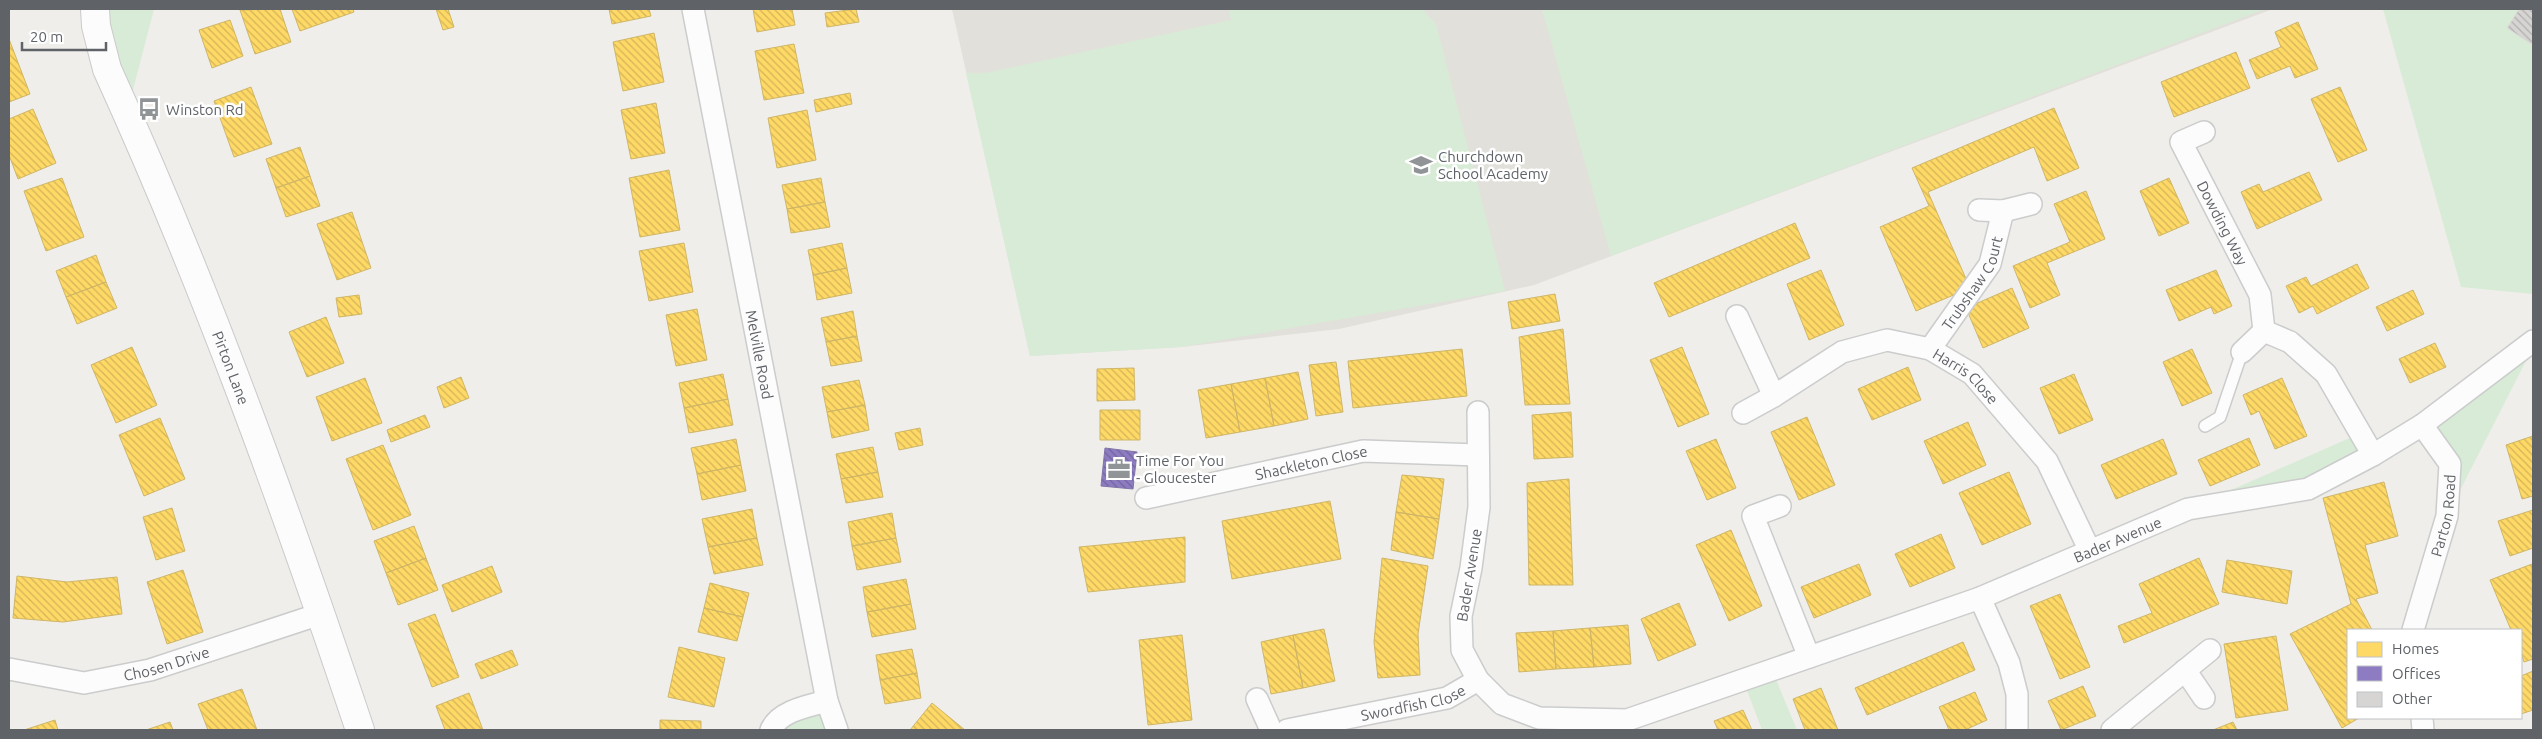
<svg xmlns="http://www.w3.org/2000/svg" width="2542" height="739" viewBox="0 0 2542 739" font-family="Ubuntu,sans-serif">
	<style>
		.education { fill: #e2e0da }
		.grass { fill: #d8ebd6 }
		.homes { fill: url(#homes-back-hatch); stroke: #cfb667 }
		.offices { fill: url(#offices-back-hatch); stroke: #8074a8 }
		.building { fill: url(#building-back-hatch); stroke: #deddd9 }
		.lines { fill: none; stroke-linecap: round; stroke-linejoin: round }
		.lane-casing { stroke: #cbcccc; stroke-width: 14 }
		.street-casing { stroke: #cbcccc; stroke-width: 24 }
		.secondary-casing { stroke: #cacacb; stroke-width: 30 }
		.lane { stroke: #fdfcfc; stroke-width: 11 }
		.street { stroke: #fdfcfc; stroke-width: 21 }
		.secondary { stroke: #fdfcfc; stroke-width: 28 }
		.labels { text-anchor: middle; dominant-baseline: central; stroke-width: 5; stroke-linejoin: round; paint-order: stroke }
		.poi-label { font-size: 15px; fill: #5f6368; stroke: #fff; text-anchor: start }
		.street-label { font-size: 15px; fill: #5f6368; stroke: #fff }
	</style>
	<defs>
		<pattern id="homes-back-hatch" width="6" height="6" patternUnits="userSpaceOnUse" patternTransform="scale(1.25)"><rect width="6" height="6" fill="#ffd966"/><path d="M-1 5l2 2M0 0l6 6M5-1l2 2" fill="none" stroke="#d2b458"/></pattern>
		<pattern id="offices-back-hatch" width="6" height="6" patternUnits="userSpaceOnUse" patternTransform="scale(1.25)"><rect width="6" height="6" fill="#8e7cc3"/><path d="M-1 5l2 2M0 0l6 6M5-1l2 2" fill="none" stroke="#72649a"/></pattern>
		<pattern id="building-back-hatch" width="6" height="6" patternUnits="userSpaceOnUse" patternTransform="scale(1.25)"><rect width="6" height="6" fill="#d6d5d3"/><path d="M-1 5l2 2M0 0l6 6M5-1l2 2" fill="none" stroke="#b1b0af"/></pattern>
	</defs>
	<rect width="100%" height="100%" fill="#efeeea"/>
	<!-- education -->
	<path class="education" d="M952 9H2273L1534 285 1339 329 1181 347 1030 356Z"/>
	<!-- grass -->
	<path class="grass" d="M95 9H154L127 113Z
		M1229 9H1422L1436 24 1505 291 1181 347 1030 356 966 73H986L1231 20Z
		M1542 9H2265L1611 256Z
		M2383 9H2533V294L2461 287Z
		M2533 347 2447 516 2450 464 2422 425Z
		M2361 433 2373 455 2308 489 2188 509Z
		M1772 670 1797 730H1762L1743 680Z
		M827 701 837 730H771Z"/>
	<!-- homes -->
	<path class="homes" d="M280 9 291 42 255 54 240 10Z
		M292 9H353L354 12 300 31Z
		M436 9H448L454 27 443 30Z
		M609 9H649L651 16 612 24Z
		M753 9H792L795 25 757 32Z
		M856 9 859 22 827 27 825 13Z
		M230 20 243 56 212 68 199 30Z
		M2298 22 2318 69 2295 78 2290 66 2257 79 2249 60 2281 47 2275 32Z
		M654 33 664 82 623 91 613 42Z
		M9 39 30 94 9 102Z
		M794 44 804 93 764 100 755 51Z
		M2236 52 2250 88 2174 117 2161 82Z
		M251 87 272 144 234 157 214 101Z
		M2340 87 2367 150 2338 162 2311 99Z
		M850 93 852 104 816 112 814 100Z
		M656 103 665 153 631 159 621 110Z
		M2054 108 2079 168 2047 181 2034 147 1928 192 1970 288 1916 311 1880 227 1929 206 1912 168Z
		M33 109 56 163 18 179 9 155V119Z
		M807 110 816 160 777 168 768 118Z
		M300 147 310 176 276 188 266 159Z
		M669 170 680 230 640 237 629 178Z
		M2309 172 2322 200 2257 229 2241 192 2259 184 2263 192Z
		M310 176 320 206 286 217 276 188Z
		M62 178 84 237 46 251 24 191Z
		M821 178 825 202 787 209 782 185Z
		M2169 178 2189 223 2159 236 2140 191Z
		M2086 191 2105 239 2047 263 2060 295 2030 308 2013 266 2070 242 2054 204Z
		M825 202 830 227 791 233 787 209Z
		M352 212 371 268 337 280 317 224Z
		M1795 223 1810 258 1669 317 1654 283Z
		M684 243 693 292 649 301 639 251Z
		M842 243 847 268 813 275 808 250Z
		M96 255 106 282 66 297 56 271Z
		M2357 264 2369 288 2317 314 2313 306 2299 313 2286 286 2306 277 2311 286Z
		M847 268 852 293 817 300 813 275Z
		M1821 270 1844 325 1809 340 1787 284Z
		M2216 270 2232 306 2214 314 2211 307 2179 321 2166 290Z
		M106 282 117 308 77 324 66 297Z
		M2012 288 2029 328 1983 348 1966 308Z
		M2413 290 2424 314 2387 331 2376 307Z
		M1555 294 1560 321 1512 329 1508 302Z
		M359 295 362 314 339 317 336 298Z
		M697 309 707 360 676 366 666 315Z
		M853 311 857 336 826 342 821 318Z
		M326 317 344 363 307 377 289 332Z
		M1563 329 1570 404 1525 405 1519 337Z
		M857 336 862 361 831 366 826 342Z
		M2435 343 2446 367 2410 383 2399 359Z
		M132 347 157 405 116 423 91 365Z
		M1682 347 1709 414 1678 427 1650 360Z
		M1462 349 1467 396 1353 408 1348 361Z
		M2192 349 2212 393 2182 406 2163 362Z
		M1336 362 1343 412 1316 416 1309 365Z
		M1908 367 1921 400 1872 420 1858 389Z
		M1134 368 1135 400 1097 401V369Z
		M1298 372 1308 419 1274 426 1265 378Z
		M723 374 728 399 684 408 679 383Z
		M2074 374 2093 420 2059 434 2040 388Z
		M461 377 469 398 444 408 437 387Z
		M365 378 382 423 332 441 316 397Z
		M1265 378 1274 426 1240 432 1231 384Z
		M2282 378 2307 436 2275 449 2259 411 2251 415 2243 395Z
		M859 380 865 405 827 412 822 387Z
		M1231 384 1240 432 1206 438 1198 390Z
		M728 399 733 425 689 433 684 408Z
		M865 405 869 430 832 438 827 412Z
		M1100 410H1140V440H1100Z
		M1571 412 1573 457 1534 459 1532 415Z
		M425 415 430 427 391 442 387 430Z
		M1807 417 1835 485 1799 500 1771 432Z
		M160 418 185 479 144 496 119 435Z
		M1968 422 1986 465 1943 484 1924 441Z
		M920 428 923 445 899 450 895 433Z
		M2533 436V496L2522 499 2506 445Z
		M2249 438 2260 465 2210 486 2198 460Z
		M736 439 741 465 697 474 691 448Z
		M1716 439 1736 488 1707 500 1686 451Z
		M2163 439 2177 474 2116 499 2101 465Z
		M383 445 411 515 373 530 346 459Z
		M873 447 878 472 841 479 836 454Z
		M741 465 746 491 702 500 697 474Z
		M878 472 883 497 846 503 841 479Z
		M2009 472 2031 524 1982 545 1959 493Z
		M1402 475 1444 479 1439 519 1396 512Z
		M1569 479 1573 585H1529L1527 483Z
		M2384 482 2398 536 2365 545 2378 593 2356 599 2372 630H2348V660L2346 661 2348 664V718H2359L2342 728 2290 634 2351 604 2323 498Z
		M1330 501 1341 559 1232 579 1222 521Z
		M172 508 185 551 156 560 143 517Z
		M752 509 757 538 708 547 702 519Z
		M2533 510V548L2510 556 2498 521Z
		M1396 512 1439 519 1433 559 1391 550Z
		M892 513 896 538 852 546 848 522Z
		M414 526 426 558 386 573 374 541Z
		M1731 530 1762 606 1729 621 1696 545Z
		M1941 534 1955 568 1910 587 1895 554Z
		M1185 537V582L1088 592 1079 547Z
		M757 538 763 565 714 574 708 547Z
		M896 538 901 562 857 570 852 546Z
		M426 558 438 590 398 605 386 573Z
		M1382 558 1428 566 1418 634 1420 675 1378 678 1374 642Z
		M2199 558 2219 604 2124 643 2118 626 2152 613 2139 584Z
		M2227 560 2292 571 2287 604 2222 592Z
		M1859 564 1871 595 1814 618 1801 587Z
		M2532 564 2533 659 2524 662 2521 653V630H2511L2490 580Z
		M492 566 502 592 452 612 442 585Z
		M183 570 203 632 167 644 147 582Z
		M17 576 67 582 117 577 122 614 63 622 13 618Z
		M906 579 911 604 867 612 863 587Z
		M710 583 749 593 743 617 704 608Z
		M2060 594 2090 667 2060 679 2030 606Z
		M1679 603 1696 645 1658 661 1641 619Z
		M911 604 916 629 872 637 867 612Z
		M704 608 743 617 737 641 698 632Z
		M435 614 459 677 432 687 408 624Z
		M1628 625 1631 664 1594 667 1590 628Z
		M1590 628 1594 667 1556 669 1553 631Z
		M1324 629 1335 681 1303 688 1293 635Z
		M1553 631 1556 669 1519 672 1516 633Z
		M1182 635 1192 720 1148 725 1139 640Z
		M1293 635 1303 688 1271 694 1261 642Z
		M2276 636 2288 710 2236 718 2224 644Z
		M1963 642 1975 670 1867 715 1855 688Z
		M679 647 725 658 714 707 668 697Z
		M912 649 917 673 880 680 876 655Z
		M512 650 518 665 481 679 475 664Z
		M2533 671V710L2521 714V676Z
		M917 673 921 698 885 704 880 680Z
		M2083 686 2096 716 2061 730 2048 701Z
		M1821 688 1838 730H1805L1793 699Z
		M242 689 257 730H208L198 704Z
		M1975 692 1987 720 1965 730H1949L1939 707Z
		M469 693 483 730H445L436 706Z
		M932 703 965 730H910Z
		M1743 710 1752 730H1718L1714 721Z
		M55 720 58 730H24Z
		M660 720 701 721V730H660Z
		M170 722 173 730H146Z
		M2233 722 2237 730H2213Z"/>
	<!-- offices -->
	<path class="offices" d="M1105 448 1137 452 1133 489 1101 486Z"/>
	<!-- building -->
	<path class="building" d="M2519 9H2533V41L2531 44 2507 28Z"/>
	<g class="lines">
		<defs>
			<path id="lane" d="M2205 426 2220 417 2242 352"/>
			<g id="street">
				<path id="s1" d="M693 9 827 701 837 730"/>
				<path id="s2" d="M2204 132 2181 142 2260 295 2264 331"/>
				<path d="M1979 210 2003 211"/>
				<path id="s3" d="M1737 316 1774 396 1842 352 1887 340 1930 349 1972 374 2047 461 2089 549"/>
				<path id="s4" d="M1930 349 1990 264 2003 211 2031 204"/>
				<path d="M2242 352 2264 331 2290 342 2326 374 2373 455"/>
				<path id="s5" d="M1478 412 1479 507 1471 568 1461 616 1462 650 1478 680 1502 704 1539 718 1627 720 1980 598 2188 509 2308 489 2373 455 2422 425 2533 341"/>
				<path d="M1743 413 1774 396"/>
				<path id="s6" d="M1146 498 1363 451 1478 455"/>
				<path d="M1780 506 1753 516 1809 657"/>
				<path d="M1980 598 2009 663 2017 694V730"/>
				<path id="s7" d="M2413 630 2447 516 2450 464 2422 425"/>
				<path id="s8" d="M9 669 84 683 150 670 320 614"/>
				<path d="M2185 670 2204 698"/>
				<path d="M1257 699 1271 730"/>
				<path d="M2422 718 2423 730"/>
				<path d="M771 730C779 711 808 706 827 701"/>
				<path id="s9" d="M1287 730 1447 698 1478 680"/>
				<path d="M2112 730 2210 650"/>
			</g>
			<g id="secondary">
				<path id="s10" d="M95 9 96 26 107 69C205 284 285 506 360 730"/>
			</g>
		</defs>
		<!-- lane casing -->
		<use href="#lane" class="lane-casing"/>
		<!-- street casing -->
		<use href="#street" class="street-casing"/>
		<!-- secondary casing -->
		<use href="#secondary" class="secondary-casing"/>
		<!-- lane -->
		<use href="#lane" class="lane"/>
		<!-- street -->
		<use href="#street" class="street"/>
		<!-- secondary -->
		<use href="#secondary" class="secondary"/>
	</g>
	<!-- icons -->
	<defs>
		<symbol id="bus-bare" viewBox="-9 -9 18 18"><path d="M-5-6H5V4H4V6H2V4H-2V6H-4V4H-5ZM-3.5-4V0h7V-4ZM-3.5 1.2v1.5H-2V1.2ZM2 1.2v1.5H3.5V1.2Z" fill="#919496" stroke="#fff" stroke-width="2.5" paint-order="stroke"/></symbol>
		<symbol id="school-bare" viewBox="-9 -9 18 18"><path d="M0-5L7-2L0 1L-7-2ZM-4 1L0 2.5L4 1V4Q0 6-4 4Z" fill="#919496" stroke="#fff" stroke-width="2.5" paint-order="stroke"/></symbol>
		<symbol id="office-bare" viewBox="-9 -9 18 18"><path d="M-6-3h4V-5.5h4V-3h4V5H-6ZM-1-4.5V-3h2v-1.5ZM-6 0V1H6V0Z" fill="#919496" stroke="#fff" stroke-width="2.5" paint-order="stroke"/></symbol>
	</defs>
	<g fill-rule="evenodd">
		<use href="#bus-bare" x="133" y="93" width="32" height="32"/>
		<use href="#school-bare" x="1405" y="149" width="32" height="32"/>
		<use href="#office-bare" x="1103" y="453" width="32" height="32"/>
	</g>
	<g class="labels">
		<!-- poi labels -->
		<g class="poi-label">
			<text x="166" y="109">Winston Rd</text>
			<text x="1438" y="156">Churchdown<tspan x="1438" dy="17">School Academy</tspan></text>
			<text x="1136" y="460">Time For You<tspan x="1136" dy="17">- Gloucester</tspan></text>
		</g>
		<!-- street labels -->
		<g class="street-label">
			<text stroke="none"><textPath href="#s2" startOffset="116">Dowding Way</textPath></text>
			<text stroke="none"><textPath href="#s4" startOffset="79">Trubshaw Court</textPath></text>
			<text stroke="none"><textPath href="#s1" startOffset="352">Melville Road</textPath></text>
			<text stroke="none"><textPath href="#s10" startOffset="385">Pirton Lane</textPath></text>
			<text stroke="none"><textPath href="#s3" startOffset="305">Harris Close</textPath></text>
			<text stroke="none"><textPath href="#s6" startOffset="169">Shackleton Close</textPath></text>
			<text stroke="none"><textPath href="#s7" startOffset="119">Parton Road</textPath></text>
			<text stroke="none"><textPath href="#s5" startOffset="958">Bader Avenue</textPath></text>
			<text transform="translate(1469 575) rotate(-81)">Bader Avenue</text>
			<text stroke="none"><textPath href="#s8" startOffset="161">Chosen Drive</textPath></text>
			<text stroke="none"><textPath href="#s9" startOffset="129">Swordfish Close</textPath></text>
		</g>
	</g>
	<!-- border -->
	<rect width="2542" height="739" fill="none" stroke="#5f6368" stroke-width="20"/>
	<!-- legend -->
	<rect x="2347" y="629" width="175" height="90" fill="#ffffff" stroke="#bfc1c3"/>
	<rect x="2357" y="642" width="25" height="15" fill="#ffd966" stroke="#bfc1c3"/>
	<text x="2392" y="654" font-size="15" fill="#5f6368">Homes</text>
	<rect x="2357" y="666" width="25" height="15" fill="#8e7cc3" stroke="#bfc1c3"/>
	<text x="2392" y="679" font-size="15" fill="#5f6368">Offices</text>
	<rect x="2357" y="692" width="25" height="15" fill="#d6d5d3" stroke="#bfc1c3"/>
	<text x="2392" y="704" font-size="15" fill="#5f6368">Other</text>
	<!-- scale -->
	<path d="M22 42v8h84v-8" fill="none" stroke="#5f6368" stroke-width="2.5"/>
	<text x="30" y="42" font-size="15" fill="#5f6368" stroke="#ffffff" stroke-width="4" paint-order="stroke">20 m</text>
</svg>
